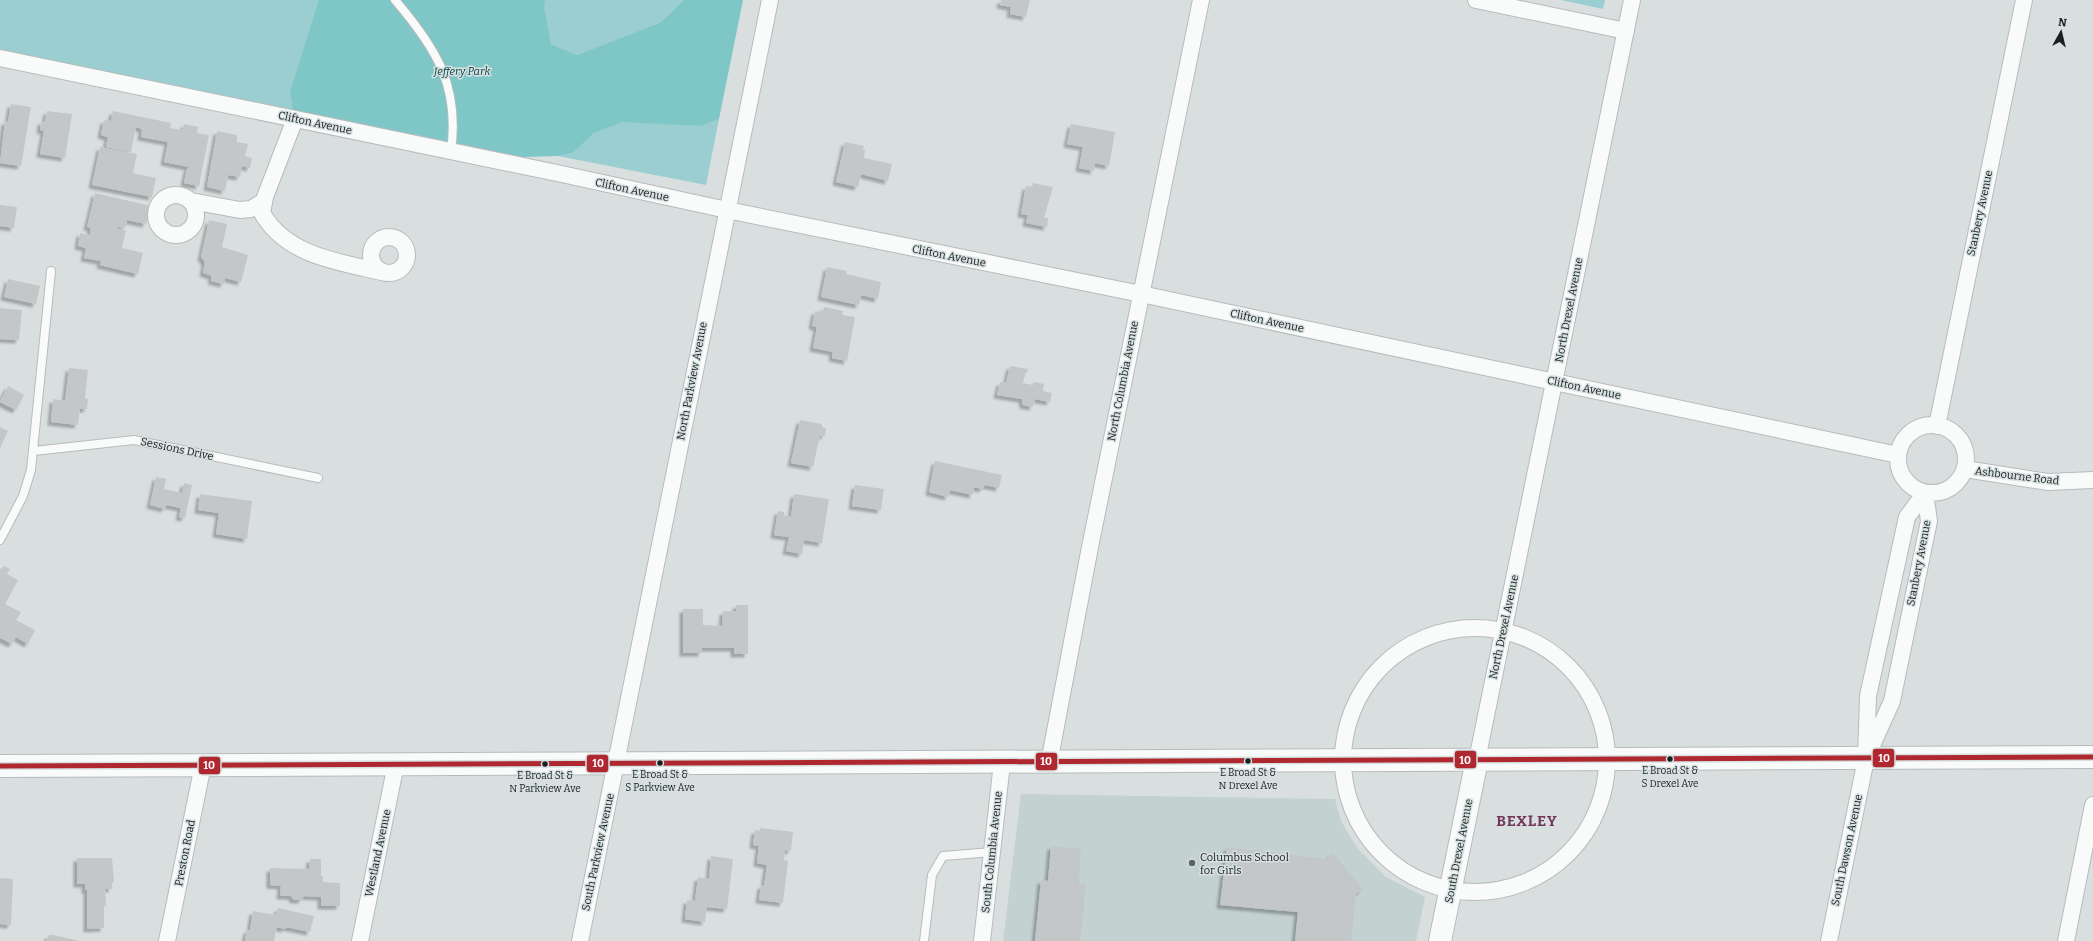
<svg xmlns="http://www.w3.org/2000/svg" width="2093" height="941" viewBox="0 0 2093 941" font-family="Bitter,serif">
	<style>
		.built { fill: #c4d1d1 }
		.green { fill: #9bced0 }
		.forest { fill: #7fc6c7 }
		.building { fill: #c3c7c7; filter: url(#shadow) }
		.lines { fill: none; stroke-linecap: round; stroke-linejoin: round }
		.lane-casing { stroke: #b7bbbb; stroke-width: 10 }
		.street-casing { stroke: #b7bbbb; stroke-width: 18 }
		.primary-casing { stroke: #b7bbbb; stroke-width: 24 }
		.lane { stroke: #f9fafa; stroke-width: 8 }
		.street { stroke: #f9fafa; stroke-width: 16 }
		.primary { stroke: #f9fafa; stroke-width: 22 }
		.bus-1-casing { stroke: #d7e1e1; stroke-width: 8 }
		.bus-1 { stroke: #af272f; stroke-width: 5 }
		.bus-dot { fill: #1b1f1f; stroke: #d7e1e1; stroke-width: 1.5 }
		.poi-dot { fill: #5e6262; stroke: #d7e1e1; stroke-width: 1.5 }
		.labels { text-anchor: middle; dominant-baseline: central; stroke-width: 3; stroke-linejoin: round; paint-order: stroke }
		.bus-label { font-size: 10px; fill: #1b1f1f; stroke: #d7e1e1 }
		.park-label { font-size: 11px; font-style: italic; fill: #043e3f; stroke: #d7e1e1 }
		.street-label { font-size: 11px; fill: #1b1f1f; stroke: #d7e1e1 }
		.poi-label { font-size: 11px; fill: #1b1f1f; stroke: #d7e1e1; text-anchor: start }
		.district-label { font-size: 15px; font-weight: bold; letter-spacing: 1px; fill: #75365a; stroke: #d7e1e1 }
		.line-badge { stroke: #d7e1e1; stroke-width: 1.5 }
		.badge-label { font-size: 11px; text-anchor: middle; font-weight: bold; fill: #fff }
	</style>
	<defs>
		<filter id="shadow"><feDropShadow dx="-3.5" dy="3.5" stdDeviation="1" flood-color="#0004"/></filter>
	</defs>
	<rect width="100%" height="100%" fill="#d9dfdf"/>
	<!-- built -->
	<path class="built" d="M1021 794 1335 799 1341 821 1358 849 1386 877 1425 897 1416 941H1003Z"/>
	<!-- green -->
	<path class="green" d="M0 0H684L661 22 577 55 551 44 543 9 523 157 293 110 91 77 0 51Z
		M1561 0H1605L1603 9Z
		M719 119 706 185 558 156 573 153 594 133 622 121 702 126Z"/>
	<!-- forest -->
	<path class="forest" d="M319 0H545L544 7 551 44 577 55 661 22 684 0H743L719 119 702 126 622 122 594 133 573 153 558 156 523 157 293 110 290 92Z"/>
	<!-- building -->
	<path class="building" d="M1001 0H1030L1026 17 1010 14 1011 7 1000 5Z
		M11 104 31 107 21 166 0 163 5 121 8 122Z
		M47 111 72 114 65 158 40 154 44 131 40 130 41 121 45 122Z
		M113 111 171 123 170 128 183 130 184 124 198 127 197 133 209 135 199 186 184 183 187 169 189 167 164 162 168 142 141 137 142 129 136 127 131 152 106 147 108 137 101 135 104 120 111 121Z
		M1071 124 1115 132 1109 166 1095 163 1094 171 1079 168 1083 147 1067 144Z
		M217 131 237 135V142L248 144 245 156 252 158 250 168 242 166 240 177 228 175 225 191 207 187Z
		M845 142 864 146 863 150H865L864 158 892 164 888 181 861 174 858 187 836 182Z
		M100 147 137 154 133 173 156 178 152 197 92 185Z
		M1033 183 1053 187 1044 218H1048L1047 227 1026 223 1028 215 1021 214 1026 186 1032 187Z
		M95 193 151 206 146 224 127 220 125 228 118 227V229L126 230 122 248 143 253 138 274 100 265 101 261 84 258 86 248 78 246 80 233 90 235 91 228 87 227Z
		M0 205 17 207 14 228 0 226Z
		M209 220 227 224 222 247 248 255 241 282 225 278 224 284 211 281 212 276 203 273 205 262 201 257Z
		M827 267 847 271 846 274 881 282 878 299 861 295 859 305 821 297Z
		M8 279 40 286 36 304 4 297Z
		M824 307 843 311 842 315 855 317 847 361 832 358 833 352 813 348 817 327 812 326 815 311 823 312Z
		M0 308 22 310 19 340 0 339Z
		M1010 366 1028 369 1027 373H1025L1023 383 1033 385 1034 382 1044 384 1043 391 1052 393 1050 402 1035 399 1033 407 1023 405 1022 399 997 395 1000 382 1006 383Z
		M69 368 88 370 85 398 88 399 87 409H80L78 425 51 422 53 399 65 401Z
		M8 386 24 395 16 410 0 402Z
		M800 420 822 424V427L826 428 825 436 820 435 813 467 791 463Z
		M0 427 8 431 0 448Z
		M935 461 1002 475 999 488 985 485 982 489 974 487 973 495 950 490 948 497 929 492Z
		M156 477 166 479 164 489 182 493 184 483 192 485 185 518 179 517 181 508 166 505 165 509 150 505Z
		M855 485 884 489 881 510 852 506Z
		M200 494 252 501 247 539 216 534 219 513 198 510Z
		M794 494 829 499 822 543 804 540 802 554 786 551 789 537 774 535 778 511 784 512V515L791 517Z
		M4 566 10 569 7 574 18 580 5 604 21 612 16 620 35 630 28 644 16 637 12 644 0 638V570Z
		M736 605H748V654H734V648H702V653H683V609H703V625L722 626 723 611H736Z
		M760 828 793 832 791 851 785 850 784 860 788 861 783 903 759 900 761 885 764 886 767 865 757 863 759 846 753 845 755 830 760 831Z
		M1051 846 1081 849 1079 884 1086 885 1080 941H1035L1041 880 1048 881Z
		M1227 847 1327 859 1333 853 1363 889 1356 894 1351 941H1295L1298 912 1220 905Z
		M711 856 733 859 727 909 707 907 705 922 685 919 687 900 695 901 698 877 709 879Z
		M77 858H112L114 881 112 883V889H105L106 906H104V928L87 929V890H85V884H77Z
		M310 859H321V876H323V882L340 883V906H321V897L304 896 301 900H294L291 896H280L281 886 270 885V868L309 869Z
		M0 878 13 879 11 925 0 924Z
		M278 908 314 916 310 932 286 927 285 929 277 927V925L274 941H245L247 930H250L253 911 276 915Z
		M49 935H54L79 941H46Z"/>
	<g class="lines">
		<defs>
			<path id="lane" d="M395 0C436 48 460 86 451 151
				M34 451 134 440 318 478
				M0 540 23 496 31 470 51 271
				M924 941 932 875 943 856 992 852"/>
			<path id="street" d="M1476 0 1626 31
				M0 58 557 173 727 210 1141 294 1898 455
				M295 119 265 197 262 213C287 257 341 262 386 273
				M156 215a20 20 0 1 1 40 0a20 20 0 1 1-40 0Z
				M191 201 240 210 251 209 264 201
				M371 255a18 18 0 1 1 36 0a18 18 0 1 1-36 0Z
				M1898 459a34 34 0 1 1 68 0a34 34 0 1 1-68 0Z
				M1937 426 2024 0
				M1965 469 2048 482 2093 480
				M1343 760a132 132 0 1 1 264 0a132 132 0 1 1-264 0Z
				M1869 752 1892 701 1929 521 1925 493
				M1477 760 1632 0
				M1049 763 1090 547 1201 0
				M167 941 203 765
				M360 941 396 764
				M580 941 770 0
				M982 941 1002 763
				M1829 941 1866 759 1868 696 1907 517 1925 493
				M2066 941 2093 805"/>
			<path id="primary" d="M0 766 2093 757
				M1440 941 1477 760"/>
		</defs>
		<!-- lane casing -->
		<use href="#lane" class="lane-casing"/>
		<!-- street casing -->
		<use href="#street" class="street-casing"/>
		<!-- primary casing -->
		<use href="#primary" class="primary-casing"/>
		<!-- lane -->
		<use href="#lane" class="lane"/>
		<!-- street -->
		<use href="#street" class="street"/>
		<!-- primary -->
		<use href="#primary" class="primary"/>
		<defs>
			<path id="bus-1" d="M0 766 2093 757"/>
		</defs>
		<!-- bus-1 casing -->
		<use href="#bus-1" class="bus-1-casing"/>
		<!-- bus-1 -->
		<use href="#bus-1" class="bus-1"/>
	</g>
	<!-- markers -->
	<g class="bus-dot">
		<circle cx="1670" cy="759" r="3.5"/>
		<circle cx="1248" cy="761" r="3.5"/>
		<circle cx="660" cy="763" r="3.5"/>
		<circle cx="545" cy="764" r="3.5"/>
	</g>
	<circle class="poi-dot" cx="1192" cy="863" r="4"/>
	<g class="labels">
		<!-- bus labels -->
		<g class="bus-label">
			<text x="1670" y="771">E Broad St &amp;<tspan x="1670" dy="13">S Drexel Ave</tspan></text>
			<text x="1248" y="773">E Broad St &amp;<tspan x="1248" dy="13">N Drexel Ave</tspan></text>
			<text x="660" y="775">E Broad St &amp;<tspan x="660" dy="13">S Parkview Ave</tspan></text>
			<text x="545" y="776">E Broad St &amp;<tspan x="545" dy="13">N Parkview Ave</tspan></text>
		</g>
		<!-- park labels -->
		<g class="park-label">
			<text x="462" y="71">Jeffery Park</text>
		</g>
		<!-- street labels -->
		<g class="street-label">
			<text transform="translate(315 123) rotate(12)">Clifton Avenue</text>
			<text transform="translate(632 190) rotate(12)">Clifton Avenue</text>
			<text transform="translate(1980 213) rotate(-78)">Stanbery Avenue</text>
			<text transform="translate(949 256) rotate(11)">Clifton Avenue</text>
			<text transform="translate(1569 310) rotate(-79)">North Drexel Avenue</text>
			<text transform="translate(1267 321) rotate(12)">Clifton Avenue</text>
			<text transform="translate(692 381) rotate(-79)">North Parkview Avenue</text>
			<text transform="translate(1123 381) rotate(-79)">North Columbia Avenue</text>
			<text transform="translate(1584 388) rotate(12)">Clifton Avenue</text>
			<text transform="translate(177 449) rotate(12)">Sessions Drive</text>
			<text transform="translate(2017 476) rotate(7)">Ashbourne Road</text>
			<text transform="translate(1919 563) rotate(-79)">Stanbery Avenue</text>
			<text transform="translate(1504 627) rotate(-78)">North Drexel Avenue</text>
			<text transform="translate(1847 850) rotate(-78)">South Dawson Avenue</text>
			<text transform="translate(1459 851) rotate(-79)">South Drexel Avenue</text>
			<text transform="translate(598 852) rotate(-78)">South Parkview Avenue</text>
			<text transform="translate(992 852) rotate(-84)">South Columbia Avenue</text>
			<text transform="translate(185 853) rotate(-79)">Preston Road</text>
			<text transform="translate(378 853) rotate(-78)">Westland Avenue</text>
		</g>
		<!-- poi labels -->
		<g class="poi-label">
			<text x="1200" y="857">Columbus School<tspan x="1200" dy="13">for Girls</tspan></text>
		</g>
		<!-- district labels -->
		<g class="district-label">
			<text x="1527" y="821">BEXLEY</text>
		</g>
	</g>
	<g class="line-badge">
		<rect x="1872" y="748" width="23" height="20" rx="4" fill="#af272f"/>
		<rect x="1454" y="750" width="23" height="19" rx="4" fill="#af272f"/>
		<rect x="1035" y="752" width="23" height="19" rx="4" fill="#af272f"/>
		<rect x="586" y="754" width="23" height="19" rx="4" fill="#af272f"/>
		<rect x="198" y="756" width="23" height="19" rx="4" fill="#af272f"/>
	</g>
	<g class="badge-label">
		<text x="1884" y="762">10</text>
		<text x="1465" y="764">10</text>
		<text x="1046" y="765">10</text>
		<text x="598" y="767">10</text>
		<text x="209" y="769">10</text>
	</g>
	<!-- north arrow -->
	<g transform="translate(2061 32) rotate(8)" stroke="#d7e1e1" stroke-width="3" paint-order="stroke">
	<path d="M0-3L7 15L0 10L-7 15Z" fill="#1b1f1f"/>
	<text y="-6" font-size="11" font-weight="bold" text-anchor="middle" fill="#1b1f1f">N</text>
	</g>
</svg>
